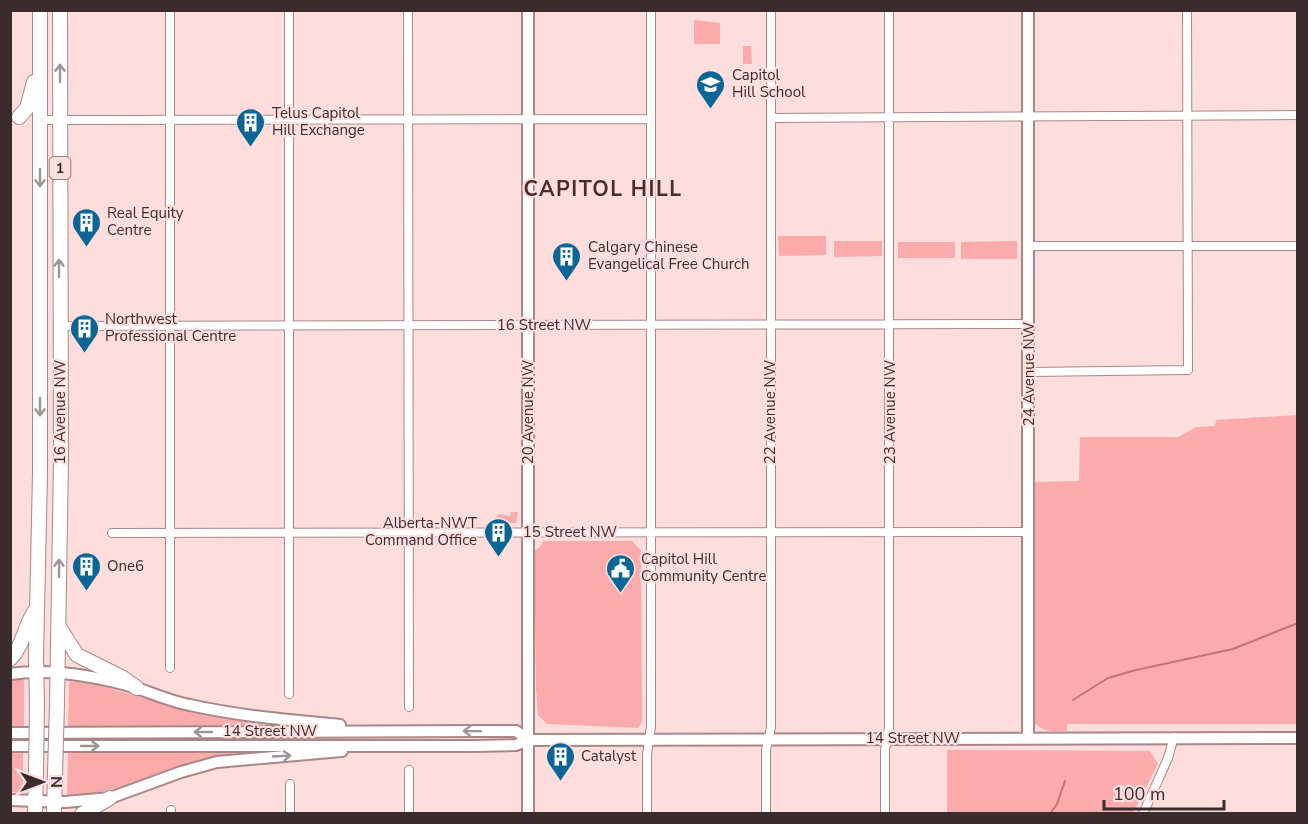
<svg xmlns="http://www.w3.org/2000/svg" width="1308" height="824" viewBox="0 0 1308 824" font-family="'Nunito Sans',sans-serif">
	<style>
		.green { fill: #fbabab }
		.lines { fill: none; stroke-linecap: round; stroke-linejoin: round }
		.stream { stroke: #c77274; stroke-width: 2 }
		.street-casing { stroke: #aa8786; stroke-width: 10 }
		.secondary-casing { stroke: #aa8786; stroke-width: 14 }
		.highway-casing { stroke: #aa8786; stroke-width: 16 }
		.street { stroke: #fff; stroke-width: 8 }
		.secondary { stroke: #fff; stroke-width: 10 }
		.highway { stroke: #fff; stroke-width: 14 }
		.highway-bridge-casing { stroke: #aa8786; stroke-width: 16; stroke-linecap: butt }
		.highway-bridge { stroke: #fff; stroke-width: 14 }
		.oneway { stroke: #9c9696 }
		.labels { text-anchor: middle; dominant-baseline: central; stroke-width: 4.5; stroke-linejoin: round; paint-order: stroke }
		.shield { fill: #fddedd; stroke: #746161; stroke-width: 1.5 }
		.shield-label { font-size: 14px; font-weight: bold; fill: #3a2c2c }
		.poi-label { font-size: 15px; fill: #3a2c2c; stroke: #fddedd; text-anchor: start }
		.street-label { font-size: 15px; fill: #3a2c2c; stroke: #fddedd }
		.district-label { font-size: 21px; font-weight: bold; letter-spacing: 1.5px; fill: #492c2d; stroke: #fddedd }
	</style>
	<rect width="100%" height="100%" fill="#fddedd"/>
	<!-- green -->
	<path class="green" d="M694 20 720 23V44H694Z
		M743 46H751L752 64H743Z
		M778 236H826V255L779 256Z
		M834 241H882V256L834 257Z
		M1017 241V259H961V242Z
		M898 242H955V258H898Z
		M1297 415V724H1067V731C1050 731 1046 733 1033 722L1034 482 1079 481 1080 437H1178L1197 427 1215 426 1216 420Z
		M511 512H518L516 523 495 524V522H498V514L510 516Z
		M543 541H633L636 546 641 550 642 722 638 728 547 724 538 715 536 689 534 551 540 547Z
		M24 679V726L11 727V680Z
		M69 681 91 683 133 695 263 721 262 725 68 727Z
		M947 750 1150 751 1158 764 1133 813H947Z
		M10 751H23V793L11 792Z
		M68 751H232V755C175 764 125 794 67 796Z"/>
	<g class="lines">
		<!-- stream -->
		<path class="stream" d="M1073 700 1108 678 1136 670 1233 649 1298 623
			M1050 814 1057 804 1065 781"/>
		<defs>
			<path id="street" d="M170 10V668
				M289 10V694
				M408 10 409 707
				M771 118 1298 115
				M40 120 651 119
				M1029 246H1298
				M59 326 1029 324
				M1029 372 1188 370 1187 10
				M112 533 1028 532
				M409 770V814
				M290 784V814
				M171 810V814
				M647 814V754L651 727V10
				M766 814V750L771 727V10
				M885 814V750L889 727V10
				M1143 814 1168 758 1174 737"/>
			<path id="secondary" d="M1028 10V738
				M10 674C53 668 96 676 137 688 154 694 172 702 190 705 239 716 289 720 340 725
				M10 733 480 731H516L528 740
				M10 746H474L516 745 528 740 1298 738
				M10 800 65 802 110 798 181 772 217 762 342 751
				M528 814V10"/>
			<path id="highway" d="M19 117 27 108 34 82
				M59 627 77 655 123 678 137 688
				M10 659C25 644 24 624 37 608
				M37 704 36 658 40 473V10
				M57 704 61 460 60 10
				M35 814 36 773
				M54 814 55 773
				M82 814 110 798"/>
		</defs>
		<!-- street casing -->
		<use href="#street" class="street-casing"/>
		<!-- secondary casing -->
		<use href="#secondary" class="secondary-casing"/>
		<!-- highway casing -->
		<use href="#highway" class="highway-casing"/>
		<!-- street -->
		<use href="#street" class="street"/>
		<!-- secondary -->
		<use href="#secondary" class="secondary"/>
		<!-- highway -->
		<use href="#highway" class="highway"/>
		<defs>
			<path id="highway-bridge" d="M36 773 37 704
				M55 773 57 704"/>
		</defs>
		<!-- highway-bridge casing -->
		<use href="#highway-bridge" class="highway-bridge-casing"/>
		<!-- highway-bridge -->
		<use href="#highway-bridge" class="highway-bridge"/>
	</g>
	<!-- one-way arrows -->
	<defs><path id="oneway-shaft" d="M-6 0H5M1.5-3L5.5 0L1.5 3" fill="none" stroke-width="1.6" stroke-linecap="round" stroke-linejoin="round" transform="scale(1.5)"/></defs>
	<g class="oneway">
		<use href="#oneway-shaft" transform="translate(60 73) rotate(-90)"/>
		<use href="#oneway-shaft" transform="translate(40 178) rotate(90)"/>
		<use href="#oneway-shaft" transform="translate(59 268) rotate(-90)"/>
		<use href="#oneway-shaft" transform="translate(40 407) rotate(90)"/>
		<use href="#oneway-shaft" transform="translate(59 568) rotate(-90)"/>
		<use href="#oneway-shaft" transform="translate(472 731) rotate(-179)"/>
		<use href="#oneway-shaft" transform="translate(203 732) rotate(180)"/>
		<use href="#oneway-shaft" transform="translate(90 746)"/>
		<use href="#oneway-shaft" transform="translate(282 756) rotate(-3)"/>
	</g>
	<!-- icons -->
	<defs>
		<symbol id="school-pin" viewBox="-11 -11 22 30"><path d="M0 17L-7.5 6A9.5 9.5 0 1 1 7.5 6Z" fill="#0b6696" stroke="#fddedd"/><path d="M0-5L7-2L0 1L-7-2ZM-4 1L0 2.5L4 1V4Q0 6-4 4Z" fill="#fff"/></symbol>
		<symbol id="building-pin" viewBox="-11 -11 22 30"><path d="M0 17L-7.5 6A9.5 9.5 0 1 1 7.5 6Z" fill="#0b6696" stroke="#fddedd"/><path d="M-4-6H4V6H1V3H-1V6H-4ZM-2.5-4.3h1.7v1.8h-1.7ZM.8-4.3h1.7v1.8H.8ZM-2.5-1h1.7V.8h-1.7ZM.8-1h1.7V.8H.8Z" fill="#fff"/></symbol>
		<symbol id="civic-pin" viewBox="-11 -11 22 30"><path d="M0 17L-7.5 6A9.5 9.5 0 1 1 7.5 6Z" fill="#0b6696" stroke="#fddedd"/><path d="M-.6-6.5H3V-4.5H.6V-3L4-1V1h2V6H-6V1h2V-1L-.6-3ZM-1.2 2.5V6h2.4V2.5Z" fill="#fff"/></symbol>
	</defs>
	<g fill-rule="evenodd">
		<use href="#school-pin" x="694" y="68" width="33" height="45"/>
		<use href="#building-pin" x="234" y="106" width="33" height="45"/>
		<use href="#building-pin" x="70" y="206" width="33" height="45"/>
		<use href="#building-pin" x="550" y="240" width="33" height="45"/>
		<use href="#building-pin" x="68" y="312" width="33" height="45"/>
		<use href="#building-pin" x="482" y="516" width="33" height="45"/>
		<use href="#building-pin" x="70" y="550" width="33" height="45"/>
		<use href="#civic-pin" x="604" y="552" width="33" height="45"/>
		<use href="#building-pin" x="544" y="740" width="33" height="45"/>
	</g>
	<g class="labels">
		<!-- shield labels -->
		<rect class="shield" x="49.5" y="157" width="21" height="22" rx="4.5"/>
		<g class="shield-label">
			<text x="60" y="168">1</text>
		</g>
		<!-- poi labels -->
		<g class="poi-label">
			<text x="732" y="75">Capitol<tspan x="732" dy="17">Hill School</tspan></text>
			<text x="272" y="113">Telus Capitol<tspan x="272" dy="17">Hill Exchange</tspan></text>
			<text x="107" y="213">Real Equity<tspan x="107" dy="17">Centre</tspan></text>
			<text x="588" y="247">Calgary Chinese<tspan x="588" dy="17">Evangelical Free Church</tspan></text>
			<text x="105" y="319">Northwest<tspan x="105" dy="17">Professional Centre</tspan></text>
			<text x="477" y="523" text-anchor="end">Alberta-NWT<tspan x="477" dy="17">Command Office</tspan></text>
			<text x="641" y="559">Capitol Hill<tspan x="641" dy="17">Community Centre</tspan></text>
			<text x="107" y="566">One6</text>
			<text x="581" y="756">Catalyst</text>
		</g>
		<!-- street labels -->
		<g class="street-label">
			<text x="544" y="325">16 Street NW</text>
			<text transform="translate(1029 374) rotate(-90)">24 Avenue NW</text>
			<text transform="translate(60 412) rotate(-90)">16 Avenue NW</text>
			<text transform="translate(528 412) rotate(-90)">20 Avenue NW</text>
			<text transform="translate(770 412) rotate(-90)">22 Avenue NW</text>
			<text transform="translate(890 412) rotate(-90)">23 Avenue NW</text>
			<text x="570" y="532">15 Street NW</text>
			<text x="270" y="731">14 Street NW</text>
			<text x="913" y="738">14 Street NW</text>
		</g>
		<!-- district labels -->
		<g class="district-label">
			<text x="603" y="189">CAPITOL HILL</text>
		</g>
	</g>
	<!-- border -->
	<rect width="1308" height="824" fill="none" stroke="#3a2c2c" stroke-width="24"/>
	<!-- north arrow -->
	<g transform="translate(42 782) rotate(90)" stroke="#fddedd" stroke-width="4.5" paint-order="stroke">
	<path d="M0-4.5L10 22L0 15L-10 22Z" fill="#3a2c2c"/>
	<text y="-9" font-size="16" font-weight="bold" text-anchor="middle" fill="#3a2c2c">N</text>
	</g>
	<!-- scale -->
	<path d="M1104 800v9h120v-9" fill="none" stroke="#3a2c2c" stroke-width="3"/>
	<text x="1113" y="800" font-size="18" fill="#3a2c2c" stroke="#fddedd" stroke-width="4.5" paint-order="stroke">100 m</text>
</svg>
